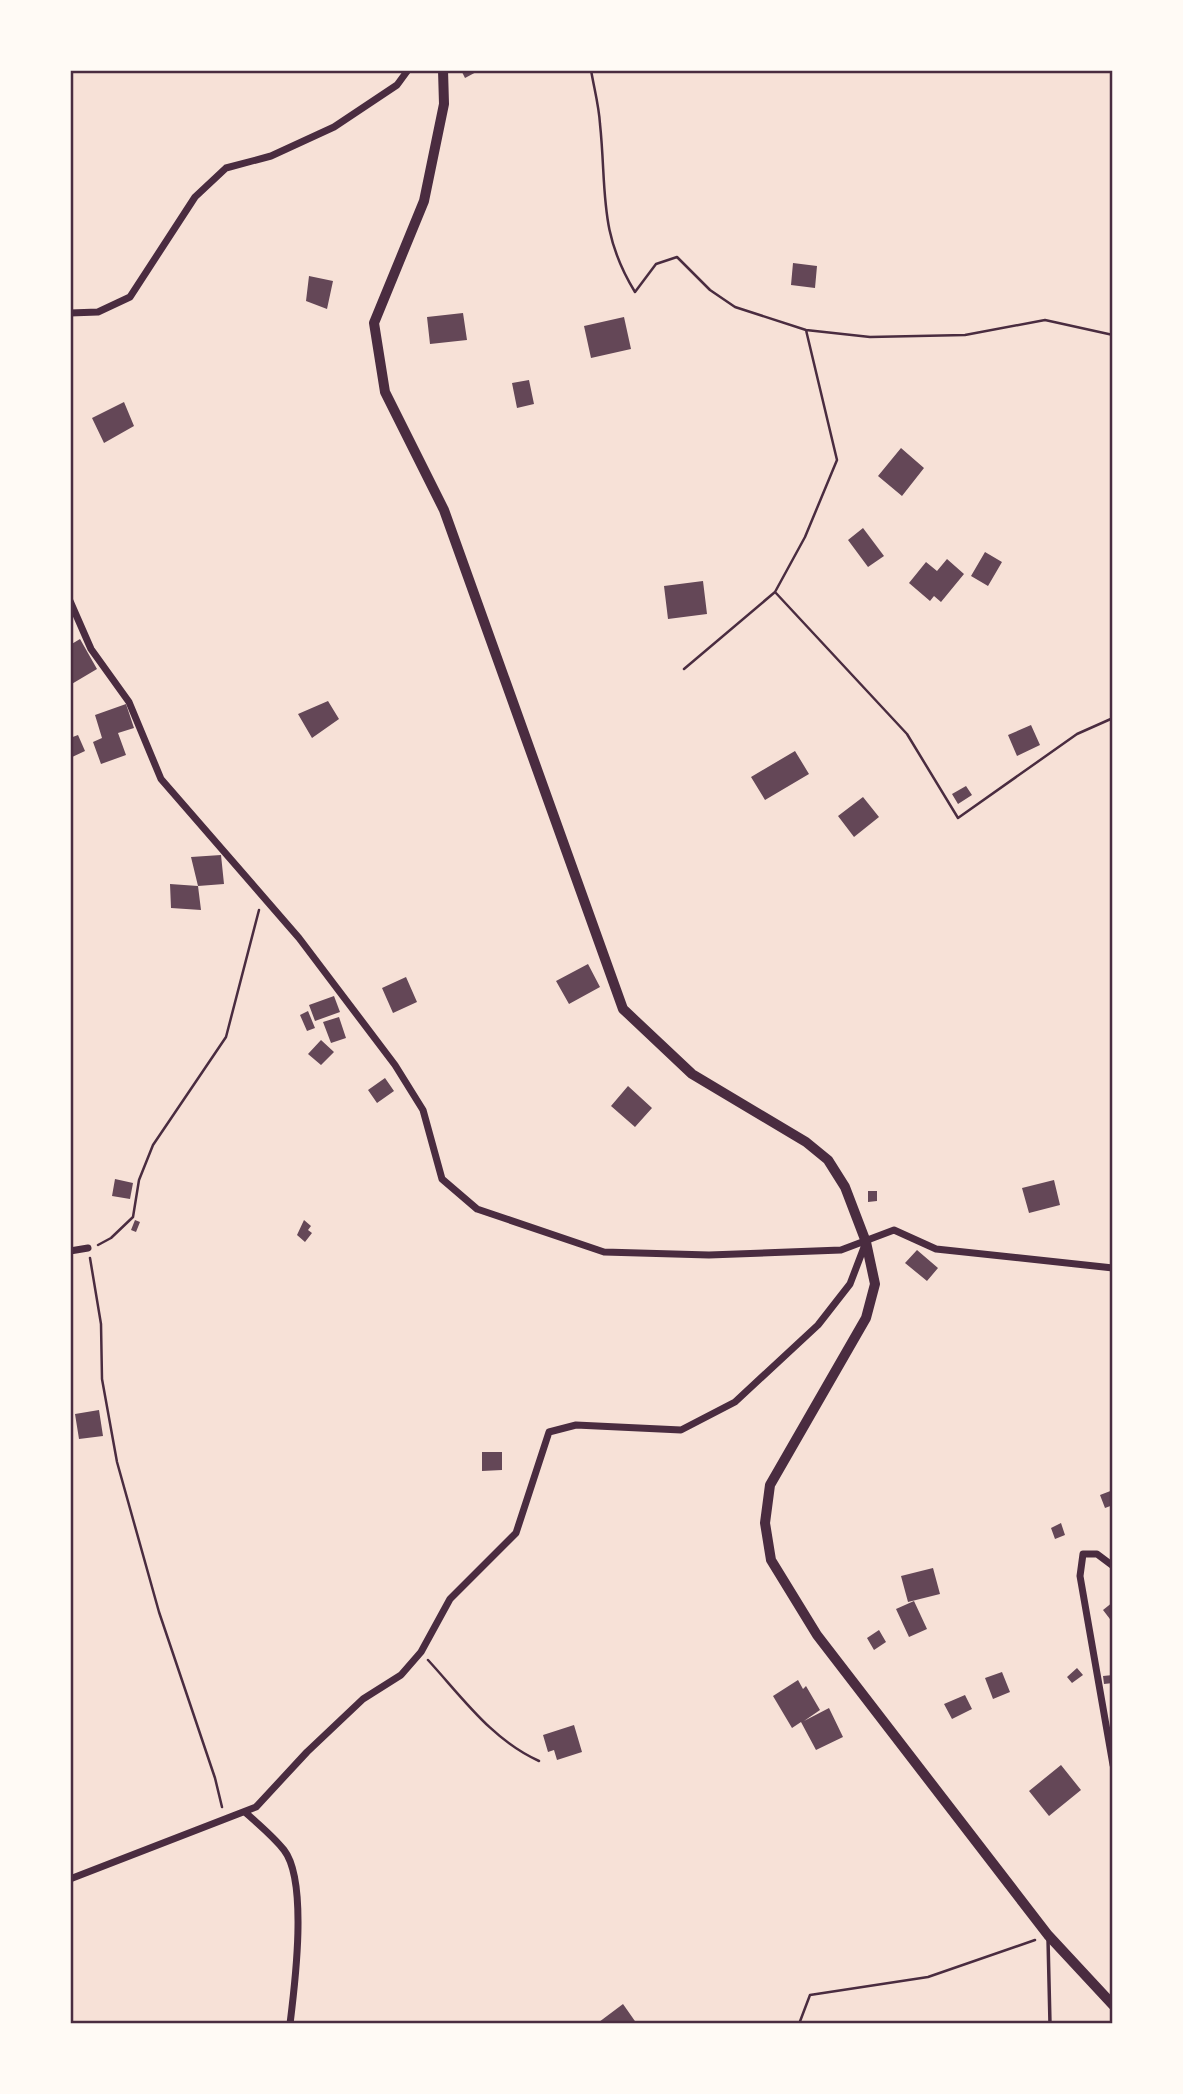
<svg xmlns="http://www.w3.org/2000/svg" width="1183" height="2094" viewBox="0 0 1183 2094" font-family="'Roboto Condensed',sans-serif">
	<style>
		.building { fill: #644757 }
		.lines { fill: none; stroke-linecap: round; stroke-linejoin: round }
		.path { stroke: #4a2c40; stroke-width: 2.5 }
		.service { stroke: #4a2c40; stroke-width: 3.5 }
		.minor { stroke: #4a2c40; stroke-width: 7 }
		.tertiary { stroke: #4a2c40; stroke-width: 10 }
		.neatline { fill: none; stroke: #4a2c40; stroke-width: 2.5 }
	</style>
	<rect width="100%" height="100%" fill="#f7e1d7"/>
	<!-- building -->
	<path class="building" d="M461 70H480L465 78Z
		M793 263 817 266 815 288 791 285Z
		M309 276 333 281 327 309 306 301Z
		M463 313 467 340 430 344 427 317Z
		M624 317 631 349 591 358 584 326Z
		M529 380 534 404 517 408 512 383Z
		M124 402 134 426 104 443 92 418Z
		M901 448 924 468 902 496 878 476Z
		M863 528 884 556 868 567 848 540Z
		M985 552 1002 562 988 586 971 576Z
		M947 559 964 574 941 602 934 596 930 601 909 583 926 562 937 571Z
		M703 581 707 614 668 619 664 586Z
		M80 639 97 669 70 685V645Z
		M328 701 339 719 312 738 298 714Z
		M126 704 134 728 118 733 126 755 101 764 93 742 102 738 95 715Z
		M1031 725 1040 745 1017 756 1008 735Z
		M78 735 85 751 70 758V738Z
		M795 751 809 774 765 800 751 777Z
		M966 786 972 795 958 804 952 794Z
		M863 797 879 817 854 837 838 816Z
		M221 855 224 884 198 886 191 857Z
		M170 884 198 886 201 910 171 908Z
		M588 964 600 987 569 1004 556 981Z
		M406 977 417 1002 393 1013 382 988Z
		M334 996 340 1012 315 1021 309 1005Z
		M308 1011 315 1028 307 1031 300 1015Z
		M339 1017 346 1038 331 1043 323 1022Z
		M321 1040 334 1052 321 1065 308 1054Z
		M385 1078 394 1091 377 1103 368 1090Z
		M628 1086 652 1108 635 1127 611 1106Z
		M115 1179 133 1183 130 1199 112 1196Z
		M1054 1180 1060 1205 1029 1213 1022 1188Z
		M868 1191H877V1201L868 1202Z
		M135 1220 140 1222 136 1232 131 1230Z
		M304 1220 311 1226 308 1230 312 1233 305 1242 297 1235Z
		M917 1250 938 1268 927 1281 905 1263Z
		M99 1410 103 1436 79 1439 75 1414Z
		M482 1452H502V1470L482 1471Z
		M1113 1490V1505L1105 1508 1100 1495Z
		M1061 1523 1065 1535 1055 1539 1051 1528Z
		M933 1568 940 1594 908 1602 901 1576Z
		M914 1601 927 1629 909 1637 896 1609Z
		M1113 1602V1623L1103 1610Z
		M879 1630 886 1642 874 1650 867 1638Z
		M1077 1668 1083 1675 1072 1683 1067 1677Z
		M1002 1672 1010 1692 993 1699 985 1678Z
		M1113 1675V1683L1104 1684 1103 1676Z
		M798 1680 803 1689 806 1686 820 1710 804 1721 829 1708 843 1737 816 1750 801 1722 792 1728 773 1696Z
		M965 1695 972 1709 952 1719 944 1704Z
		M574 1725 582 1752 557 1760 554 1750 548 1752 543 1735Z
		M1061 1765 1081 1790 1049 1816 1029 1791Z
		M623 2004 637 2024H600L599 2022Z"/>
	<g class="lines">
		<!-- path -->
		<path class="path" d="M591 70C594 88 599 106 600 124 607 190 598 232 635 292L656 264 677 257 710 290 735 307 806 330 870 337 965 335 1045 320 1113 335
			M775 592 805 537 837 460 806 330
			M684 669 775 592 907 734 958 818 1077 734 1113 718
			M98 1245 111 1238 133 1217 139 1180 153 1145 226 1037 259 910
			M90 1258 101 1324 102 1379 117 1462 159 1612 215 1778 222 1807
			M428 1660C462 1697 492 1740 539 1761
			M799 2024 810 1995 928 1977 1035 1940"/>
		<!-- service -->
		<path class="service" d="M1048 1939 1050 2024"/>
		<!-- minor -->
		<path class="minor" d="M70 313 98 312 130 297 195 197 226 168 271 156 334 127 397 85 408 70
			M70 601 91 649 129 702 161 779 299 938 395 1065 423 1110 442 1179 477 1209 604 1252 709 1255 841 1250 894 1230 936 1249 1113 1268
			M70 1251 88 1248
			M1113 1566 1097 1554H1083L1080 1576 1113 1765
			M245 1812C258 1824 273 1836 284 1850 308 1881 295 1984 290 2024
			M70 1879 256 1807 307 1752 363 1699 401 1675 421 1652 450 1599 516 1533 549 1432 576 1425 681 1430 735 1402 818 1325 850 1284 866 1242"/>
		<!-- tertiary -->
		<path class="tertiary" d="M443 70 444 104 424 201 374 323 385 392 444 510 623 1009 692 1074 806 1142 828 1160 845 1187 866 1242 875 1284 866 1318 770 1485 765 1523 771 1560 817 1635 1048 1935 1113 2005"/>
	</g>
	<!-- border -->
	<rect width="1183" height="2094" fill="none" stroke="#fffaf5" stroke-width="144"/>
	<rect x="72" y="72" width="1039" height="1950" class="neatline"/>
</svg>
